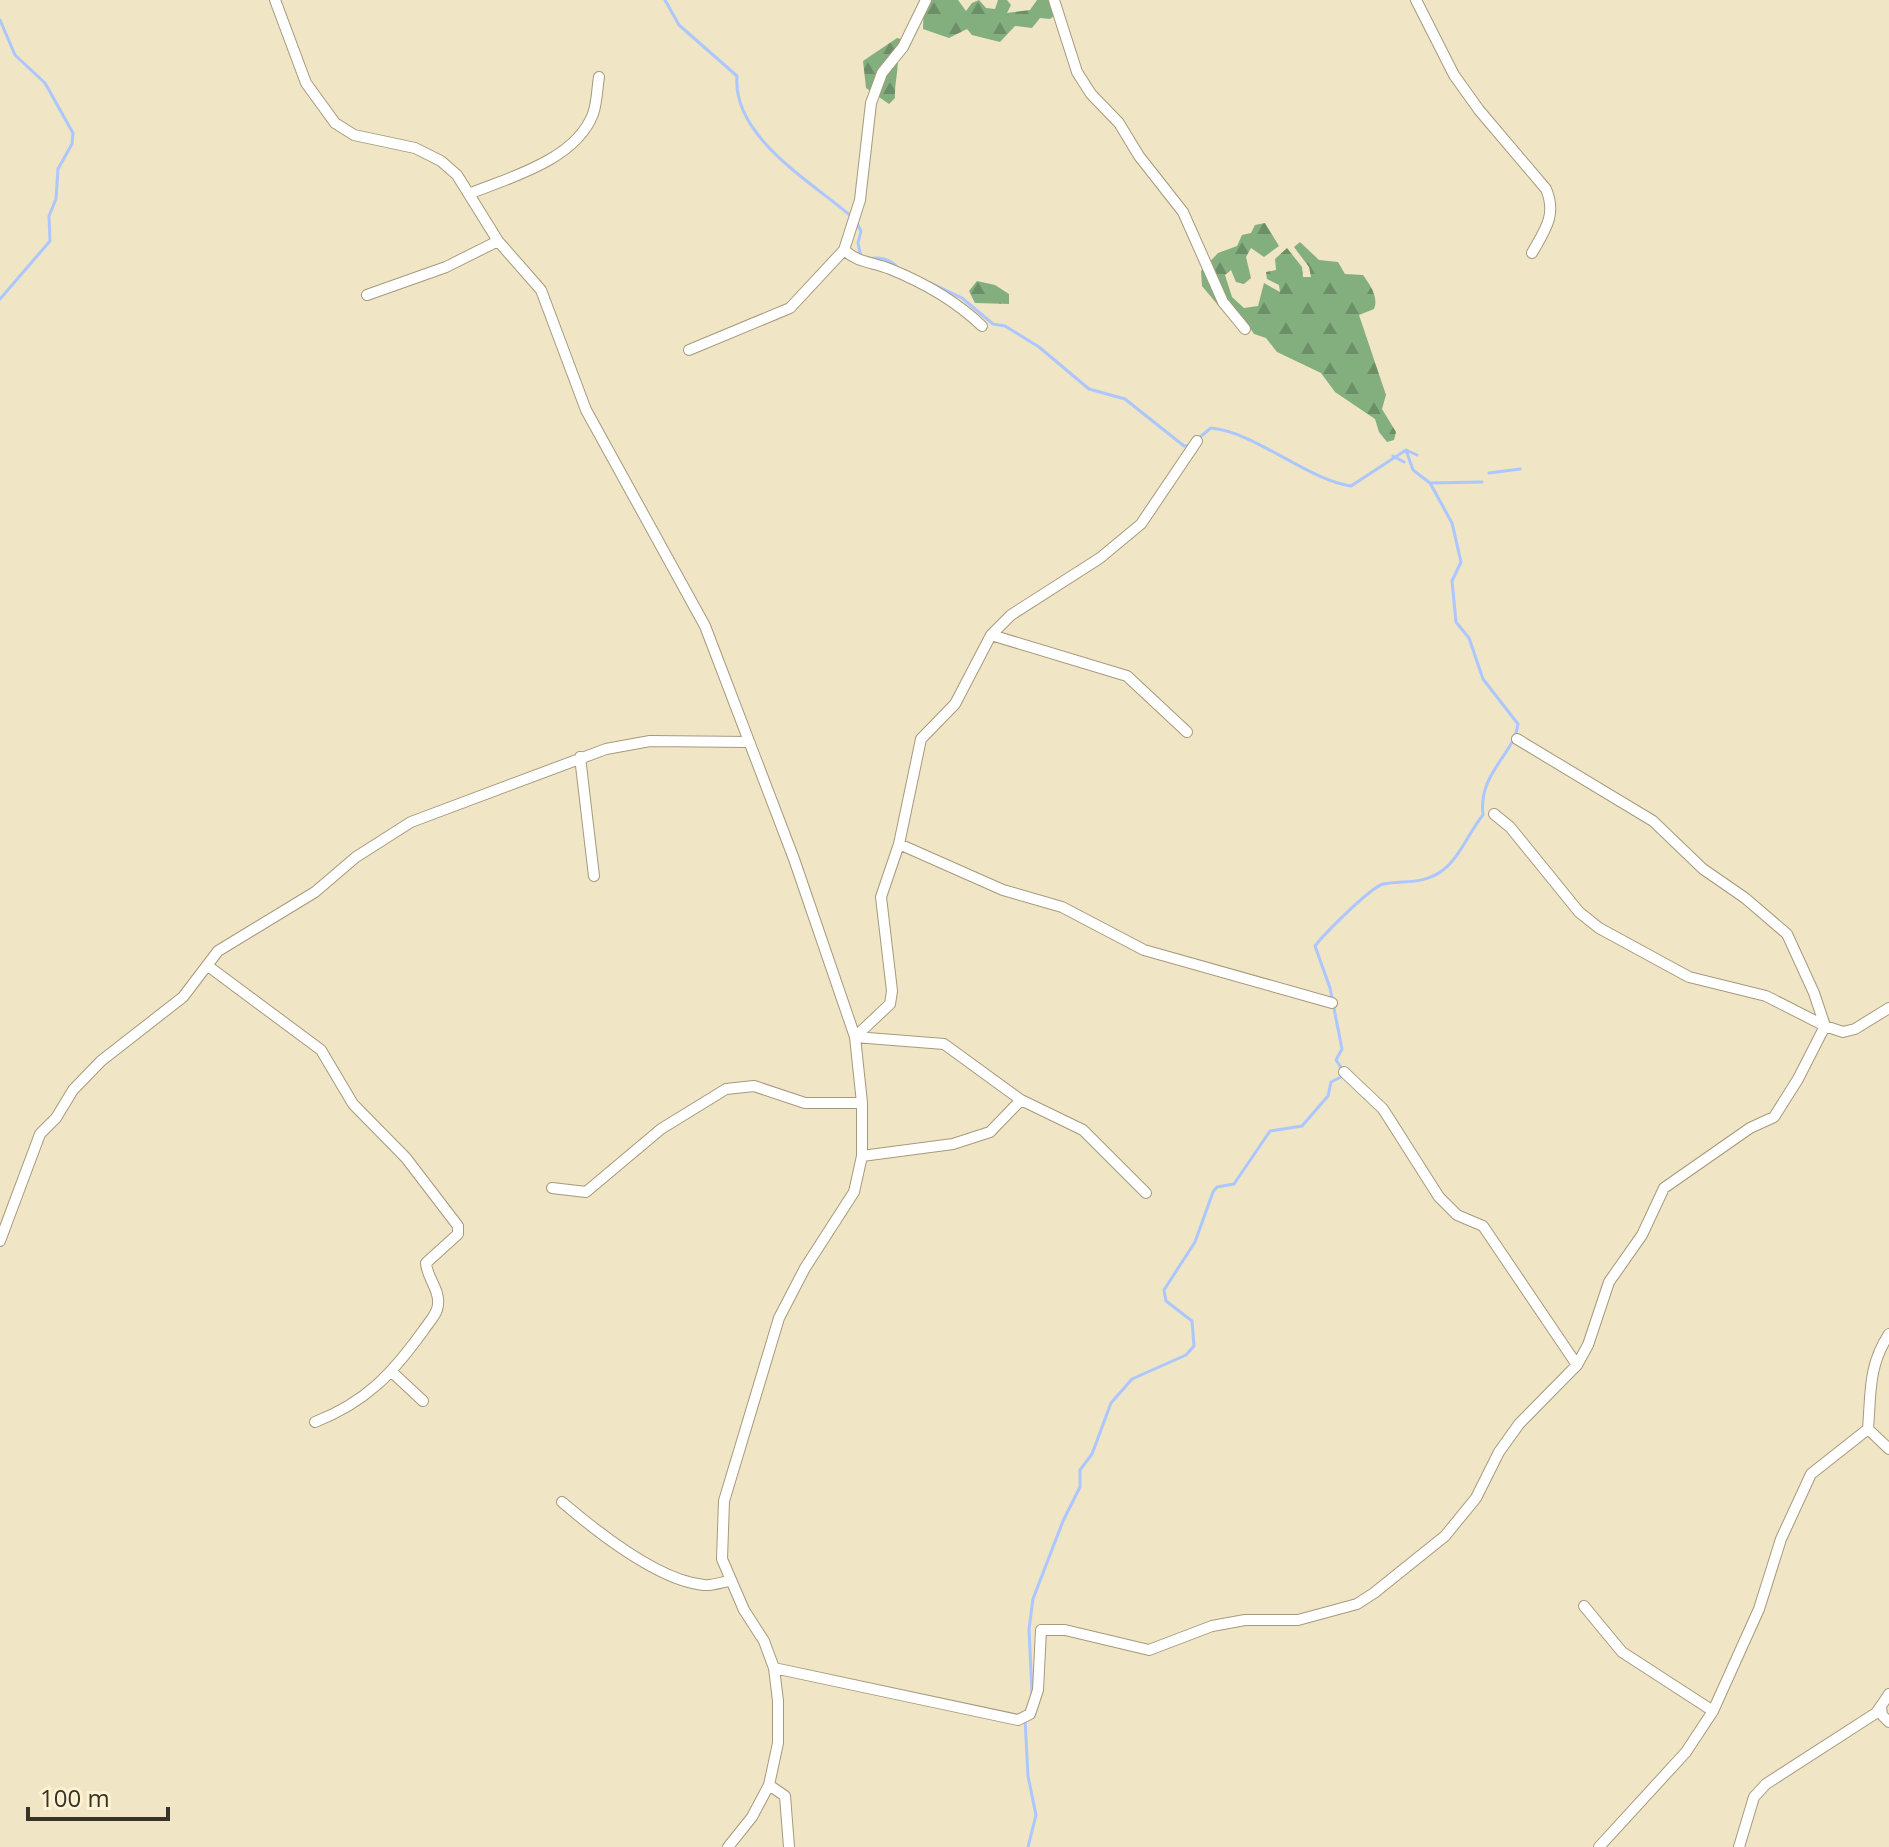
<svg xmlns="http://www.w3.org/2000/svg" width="1889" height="1847" viewBox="0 0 1889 1847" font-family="'Open Sans',sans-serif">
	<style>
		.forest { fill: url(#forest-firs) }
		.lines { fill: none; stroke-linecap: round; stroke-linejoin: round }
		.stream { stroke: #acc7fe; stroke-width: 3 }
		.minor-casing { stroke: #a59a7c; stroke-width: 12 }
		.minor { stroke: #fff; stroke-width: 10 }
	</style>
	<defs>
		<pattern id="forest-firs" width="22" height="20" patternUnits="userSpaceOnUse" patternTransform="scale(2)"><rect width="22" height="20" fill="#83af7f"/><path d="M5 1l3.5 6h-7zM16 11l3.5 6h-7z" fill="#6c8f68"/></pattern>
	</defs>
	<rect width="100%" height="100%" fill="#f0e5c5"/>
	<!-- forest -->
	<path class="forest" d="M924 0H958L966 11 972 3 979 0 986 8 995 9 998 0H1007L1011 5 1007 13 1030 10 1037 0H1053L1055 15 1050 19 1040 18 1032 28 1015 26 1000 42 972 35 967 29 949 38 923 29Z
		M897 38 901 39 896 50C901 65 894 81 895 98L889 104 866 88 863 61Z
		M1265 223 1279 246 1264 257 1251 248 1246 257 1251 278 1244 284 1236 282 1231 270 1225 275 1232 297 1244 308 1258 306 1264 283 1280 292 1279 285 1267 279 1266 272 1276 270 1275 259 1287 248 1302 267 1303 277H1311L1309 267 1294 247 1300 242 1319 260 1338 262 1345 274 1363 275C1370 285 1379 297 1374 309L1359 315 1386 395 1382 409 1396 432 1394 440 1387 442 1379 432 1375 419 1335 392 1321 373 1277 352 1266 338 1254 334 1245 321 1232 322 1202 286 1201 271 1218 253 1237 246 1242 235 1251 233 1255 225Z
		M977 281 995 285 1009 294V304L975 303 969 291Z"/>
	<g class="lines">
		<!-- stream -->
		<path class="stream" d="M665 0 679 25 737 76C732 137 812 182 852 217
			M0 20 15 55 45 83 73 133 72 144 58 169 56 199 49 216 50 241 0 299
			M857 223 861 231 858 243 861 257
			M868 259C881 256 891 259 899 269
			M931 283 962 298 993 324 1005 326 1039 347 1089 389 1125 399 1184 446 1191 445
			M1200 437 1211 428C1255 432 1306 479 1351 486L1406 450 1413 470 1430 483 1452 523 1461 562 1452 581 1456 622 1469 638 1483 679 1518 724C1514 755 1478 773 1483 815 1469 832 1460 857 1443 870 1424 885 1404 880 1383 884 1370 888 1325 933 1315 946L1330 988 1342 1049 1336 1060 1342 1069
			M1406 450 1417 455
			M1393 456 1404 462
			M1489 473 1520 469
			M1430 483 1482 482
			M1032 1693 1029 1629 1033 1599 1063 1521 1080 1487V1470L1092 1454 1111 1403 1132 1379 1186 1355 1194 1346 1192 1321 1166 1301 1164 1290 1195 1242 1213 1192 1217 1187 1234 1184 1270 1131 1302 1126 1328 1096 1331 1082 1343 1076
			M1025 1719 1028 1776 1036 1815 1028 1847"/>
		<defs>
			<path id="minor" d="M275 0 306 83 335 123 354 135 415 148 441 161 457 175 498 241 541 290 586 410 705 626 794 859 855 1037 862 1103V1156L854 1192 805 1268 779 1318 724 1501 722 1559 744 1610 764 1641 774 1668 778 1701V1743L769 1785 752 1817 728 1847
				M926 0 903 47 882 73 871 103 860 200 844 250C858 263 873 262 890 269 922 282 957 302 982 326
				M1054 0 1077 72 1091 94 1119 123 1139 156 1183 212 1223 302 1245 329
				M1416 0 1454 75 1479 110 1546 189C1557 215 1545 230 1532 253
				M471 193C512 177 576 159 593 114 597 103 597 89 599 77
				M367 295 446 267 498 241
				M689 350 790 308 844 250
				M991 635 1127 676 1187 732
				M580 757 594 876
				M1494 814 1510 827 1579 912 1599 928 1689 977 1766 996 1825 1026 1843 1032 1855 1029 1889 1008
				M899 844 1003 890 1062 907 1144 950 1332 1003
				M208 966 321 1050 353 1104 406 1158 458 1226V1234L426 1263C427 1278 440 1290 438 1304 438 1314 428 1323 423 1331 392 1374 366 1402 315 1422
				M1344 1072 1383 1109 1439 1197 1457 1215 1483 1226 1577 1365
				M862 1156 953 1144 990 1132 1021 1100
				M552 1188 586 1192 661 1129 726 1089 754 1086 805 1103H862
				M1146 1193 1083 1130 1021 1100 944 1044 855 1037 890 1004 892 991 881 897 899 844 921 739 955 704 991 635 1011 615 1100 558 1141 524 1197 441
				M0 1241 40 1134 56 1118 73 1090 101 1061 183 997 218 951 315 892 356 857 411 822 606 749 650 741 749 742
				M1889 1334C1868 1366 1871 1393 1868 1429L1889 1449
				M393 1373 423 1401
				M562 1502C596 1531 659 1581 704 1585 712 1586 722 1582 729 1581
				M1584 1606 1622 1652 1713 1711
				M774 1668 1018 1720 1030 1714 1038 1690 1041 1630H1065L1149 1650 1212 1626 1245 1620H1298L1357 1604 1374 1593 1445 1536 1476 1498 1499 1452 1519 1424 1577 1365 1588 1345 1609 1282 1642 1235 1664 1188 1750 1128 1774 1117 1798 1079 1825 1026 1814 993 1787 934 1745 898 1703 869 1653 821 1517 739
				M1889 1694 1881 1706 1882 1715 1889 1722
				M769 1785 785 1796 789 1847
				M1599 1847 1686 1752 1713 1711 1759 1609 1781 1539 1811 1474 1868 1429
				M1739 1847 1754 1797 1766 1784 1876 1713 1881 1706"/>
		</defs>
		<!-- minor casing -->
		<use href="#minor" class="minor-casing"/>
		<!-- minor -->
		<use href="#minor" class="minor"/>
	</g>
	<!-- scale -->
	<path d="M28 1807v12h140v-12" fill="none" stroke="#383327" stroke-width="4"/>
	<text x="40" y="1807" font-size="24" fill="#383327" stroke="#fef2d2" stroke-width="6" paint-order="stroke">100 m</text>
</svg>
